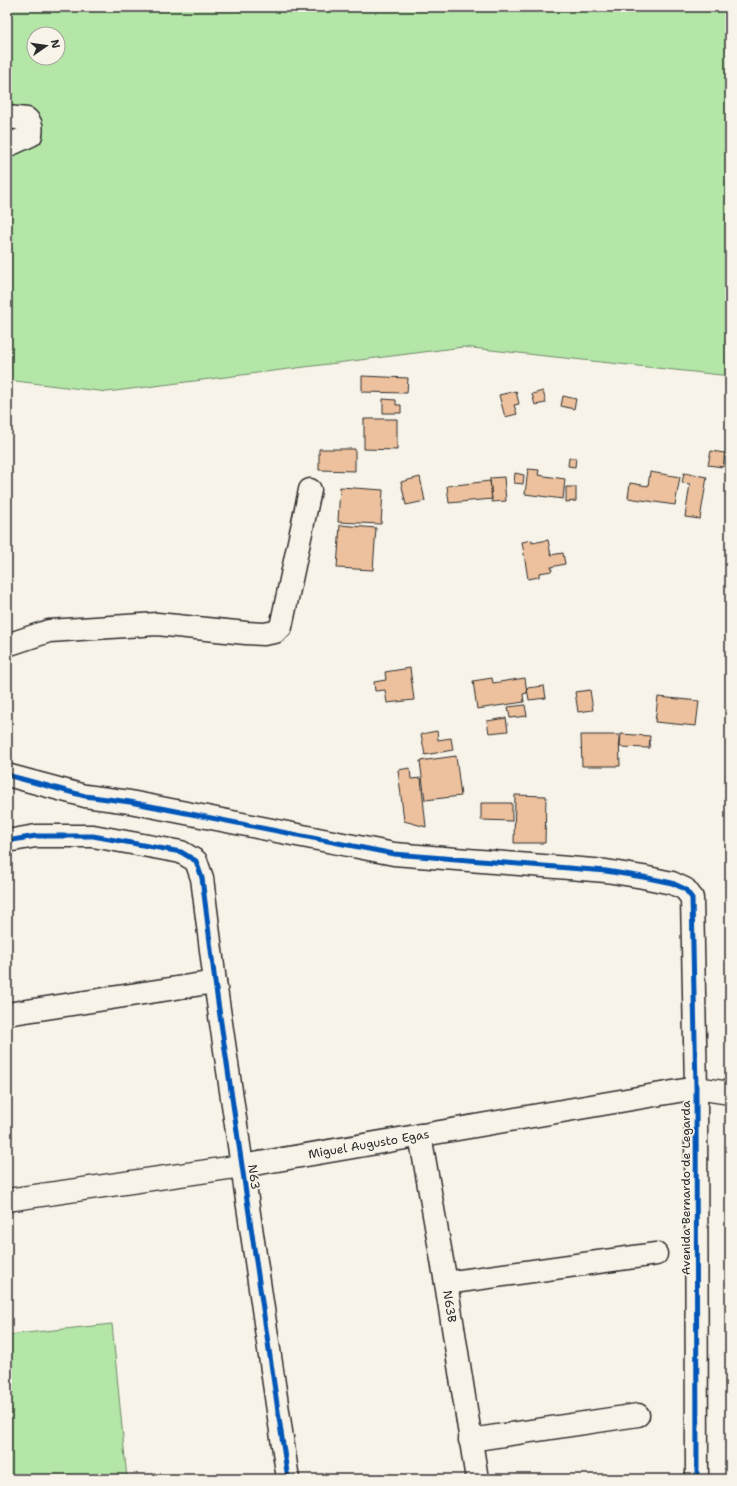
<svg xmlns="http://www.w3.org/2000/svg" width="737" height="1486" viewBox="0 0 737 1486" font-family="'Shantell Sans',sans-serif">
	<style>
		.green { fill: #b3e6a7; stroke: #6f8869; fill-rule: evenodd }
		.building { fill: #edc19d; stroke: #2b2b2b }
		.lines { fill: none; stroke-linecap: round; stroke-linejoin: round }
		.minor-casing { stroke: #2b2b2b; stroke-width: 25 }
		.minor { stroke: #f7f3e8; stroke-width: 22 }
		.cycleway-casing { stroke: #f7f3e8; stroke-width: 8 }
		.cycleway { stroke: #0057b8; stroke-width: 5 }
		.labels { text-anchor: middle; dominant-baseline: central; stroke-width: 3.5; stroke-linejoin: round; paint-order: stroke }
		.street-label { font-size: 12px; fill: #2b2b2b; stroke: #f7f3e8 }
	</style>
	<rect width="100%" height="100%" fill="#f7f3e8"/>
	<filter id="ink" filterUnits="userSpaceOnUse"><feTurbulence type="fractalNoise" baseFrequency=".025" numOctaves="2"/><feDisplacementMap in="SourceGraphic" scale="8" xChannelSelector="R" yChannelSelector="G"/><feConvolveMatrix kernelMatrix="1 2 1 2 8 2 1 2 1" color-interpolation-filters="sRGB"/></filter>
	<g filter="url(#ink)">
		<!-- green -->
		<path class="green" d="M7 7H730V376L463 347 107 392 7 380ZM34 34H58V58H34Z
			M112 1324 127 1479H7V1335Z"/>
		<!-- building -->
		<path class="building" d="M362 376 408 378 407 393 362 392Z
			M516 391 519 404 514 405 517 414 505 417 499 395Z
			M543 391 546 403 535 405 532 394Z
			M563 396 576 399 574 409 561 406Z
			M383 399 396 400V405H401V413H383Z
			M364 419H397V450L364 449Z
			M319 449H355V471L319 470Z
			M711 451 725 453 723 467 708 465Z
			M569 458H576L575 467 568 466Z
			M528 469 539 470 538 475 565 479 563 499 525 494Z
			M650 472 680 477 675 505 628 498 630 483 648 486Z
			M515 473 524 475 523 484 514 483Z
			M684 473 707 477 700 519 685 517 690 484 682 483Z
			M420 477 425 501 406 505 401 482Z
			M504 477 506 501 492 502 490 478Z
			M490 481 492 499 449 503 447 486Z
			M340 487 383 490 381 524 338 522Z
			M566 487H576V501L566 502Z
			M340 525 376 528 373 570 337 568Z
			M532 540V543L548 540 551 555 563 553 565 564 551 567 552 571 539 573V577L528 579 522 542Z
			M410 668 414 700 387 703 385 690 375 691 374 682 386 680 385 672Z
			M492 678 493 683 525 678 527 693 523 694 524 702 477 709 473 681Z
			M544 686 546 698 529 700 527 688Z
			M590 690 593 710 578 712 575 692Z
			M658 697 699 701 696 726 655 722Z
			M525 705 527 716 510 718 508 707Z
			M506 718 508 731 489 733 487 721Z
			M437 731 438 740 451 738 453 750 425 755 421 734Z
			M621 734 650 736 649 748 620 747Z
			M581 735H619L620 766H582Z
			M456 756 461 796 425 800 420 761Z
			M410 768 411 779 421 778 426 827 404 821 398 770Z
			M515 795 546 796 545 843H514Z
			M481 803H512V821L481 820Z"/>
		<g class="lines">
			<defs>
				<g id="minor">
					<path d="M7 117 27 119C32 124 32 128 31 135L7 146"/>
					<path d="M7 645 49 631 157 624 246 633 264 634 275 632 281 627 310 490"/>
					<path d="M7 775 85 796 130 802 394 854 606 871 643 877 672 883 685 889 692 898 696 1088 697 1479"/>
					<path d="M7 841 36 836H93L181 852 196 861 202 878 215 982 288 1479"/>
					<path d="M7 1014 215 982"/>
					<path id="s1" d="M420 1135 446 1283 477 1479"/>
					<path id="s2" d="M7 1200 242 1166 696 1088 730 1093"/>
					<path d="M446 1283 656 1254"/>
					<path d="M470 1440 638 1415"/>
				</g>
			</defs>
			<!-- minor casing -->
			<use href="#minor" class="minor-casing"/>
			<!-- minor -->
			<use href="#minor" class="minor"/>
			<defs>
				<path id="cycleway" d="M7 775 85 796 130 802 394 854 606 871 643 877 672 883 685 889 692 898 696 1088 697 1479
					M7 841 36 836H93L181 852 196 861 202 878 215 982 288 1479"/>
			</defs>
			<!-- cycleway casing -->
			<use href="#cycleway" class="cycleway-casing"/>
			<!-- cycleway -->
			<use href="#cycleway" class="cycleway"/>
		</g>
	</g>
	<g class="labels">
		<!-- street labels -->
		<g class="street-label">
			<text stroke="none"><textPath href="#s2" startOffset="366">Miguel Augusto Egas</textPath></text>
			<text transform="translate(254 1177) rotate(82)">N63</text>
			<text transform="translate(686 1188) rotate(-90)">Avenida Bernardo de Legarda</text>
			<text stroke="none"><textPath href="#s1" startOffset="174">N63B</textPath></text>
		</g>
	</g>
	<!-- margin -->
	<rect width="737" height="1486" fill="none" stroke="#f7f3e8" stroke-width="24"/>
	<rect x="12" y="12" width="713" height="1462" fill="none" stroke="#2b2b2b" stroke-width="1.5" filter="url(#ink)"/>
	<!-- north arrow -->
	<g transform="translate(46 46) rotate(77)"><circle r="19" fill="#f7f3e8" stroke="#a5a39c"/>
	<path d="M0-3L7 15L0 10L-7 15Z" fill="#2b2b2b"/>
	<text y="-6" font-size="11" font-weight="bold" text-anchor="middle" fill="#2b2b2b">N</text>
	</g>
</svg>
